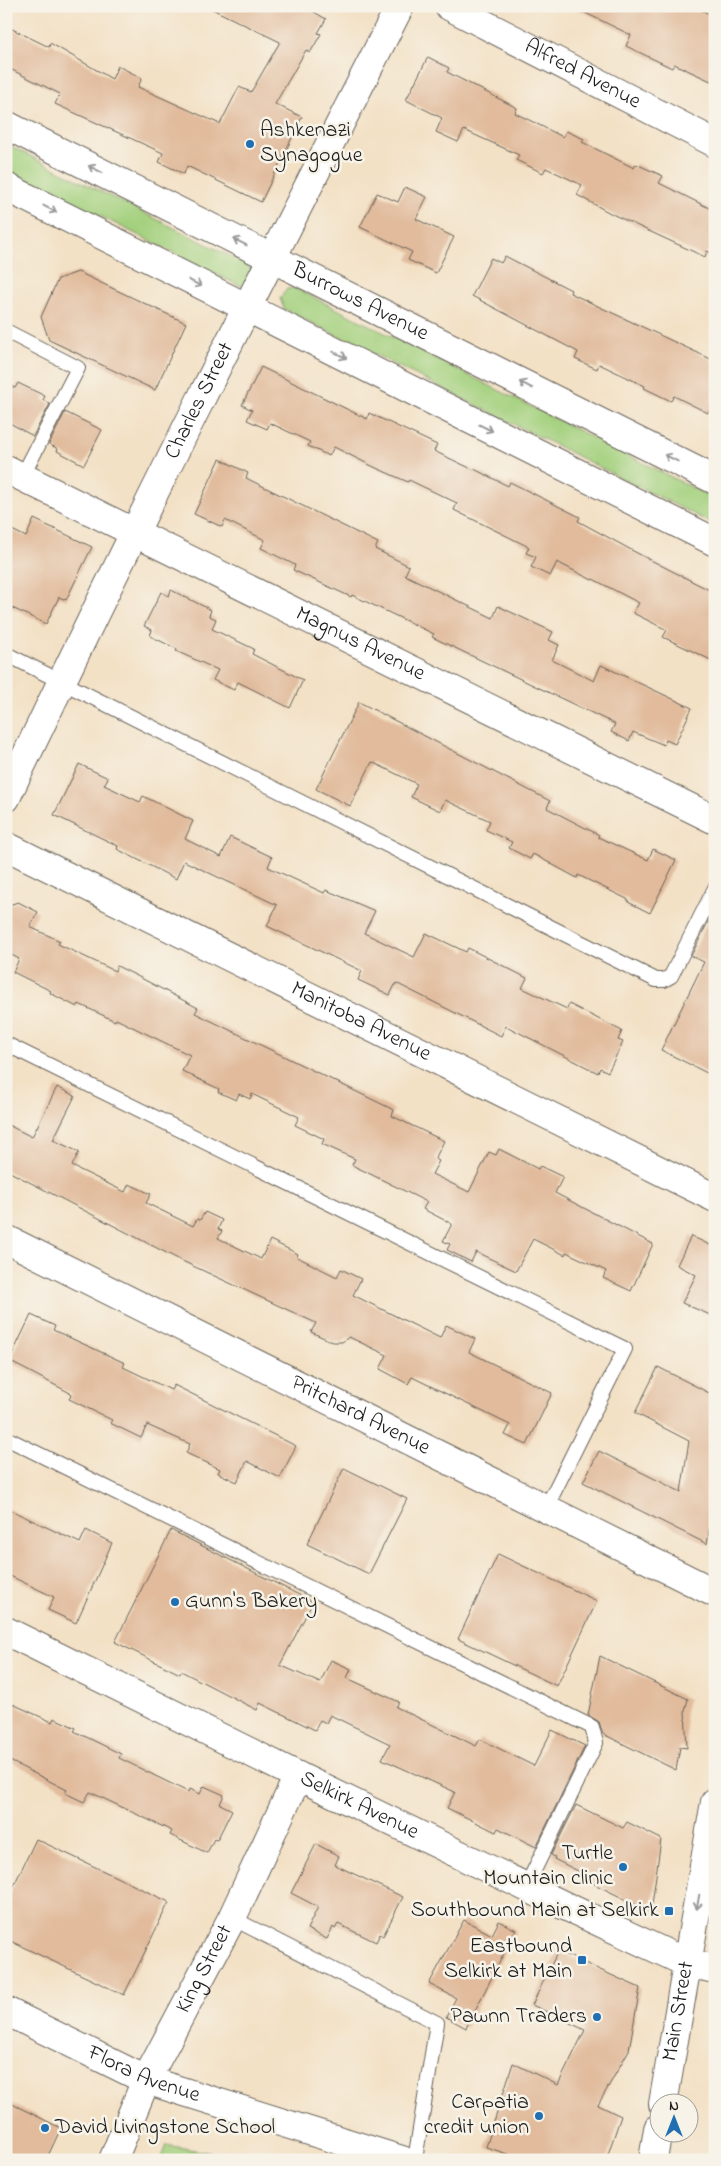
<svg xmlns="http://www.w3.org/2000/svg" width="721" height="2166" viewBox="0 0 721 2166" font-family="'Indie Flower',sans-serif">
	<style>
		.green { fill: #a3d07d; stroke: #60764c }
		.building { fill: #e1bb9c }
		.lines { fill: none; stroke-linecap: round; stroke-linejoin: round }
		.lane-casing { stroke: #676158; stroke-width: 16 }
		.street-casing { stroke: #676158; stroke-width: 30 }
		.secondary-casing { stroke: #676158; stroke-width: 30 }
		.primary-casing { stroke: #676158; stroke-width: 30 }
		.lane { stroke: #fff; stroke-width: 14 }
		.street { stroke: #fff; stroke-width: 28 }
		.secondary { stroke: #fff; stroke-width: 28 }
		.primary { stroke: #fff; stroke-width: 28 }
		.oneway { stroke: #999 }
		.poi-dot { fill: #1f6fb2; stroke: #f7f3e8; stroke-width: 2 }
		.labels { text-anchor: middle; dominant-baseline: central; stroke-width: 5; stroke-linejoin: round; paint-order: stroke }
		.street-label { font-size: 22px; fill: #1c1c1c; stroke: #f7f3e8 }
		.poi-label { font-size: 22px; fill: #1c1c1c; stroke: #f7f3e8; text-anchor: end }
	</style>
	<rect width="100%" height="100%" fill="#f7f3e8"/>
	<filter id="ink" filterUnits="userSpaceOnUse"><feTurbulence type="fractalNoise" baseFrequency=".02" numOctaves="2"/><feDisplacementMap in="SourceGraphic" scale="10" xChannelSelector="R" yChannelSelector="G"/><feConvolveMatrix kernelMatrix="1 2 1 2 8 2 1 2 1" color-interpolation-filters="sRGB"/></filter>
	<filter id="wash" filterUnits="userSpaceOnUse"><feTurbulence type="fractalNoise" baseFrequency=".0096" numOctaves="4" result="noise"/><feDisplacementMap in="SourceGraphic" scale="20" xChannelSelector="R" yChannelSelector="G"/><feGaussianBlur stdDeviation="1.12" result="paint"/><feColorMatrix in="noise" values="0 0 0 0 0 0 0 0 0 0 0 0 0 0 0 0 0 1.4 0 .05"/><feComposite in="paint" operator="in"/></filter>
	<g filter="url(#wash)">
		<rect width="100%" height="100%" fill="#f3e1c6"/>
		<!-- green -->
		<path class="green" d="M6 144 244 263 250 268 253 273 248 285 241 286 234 283 6 169Z
			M295 288 715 499V525L284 309 280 298 287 289Z
			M166 2145 235 2157V2160H160Z"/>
		<g id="blocks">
			<!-- building -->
			<path class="building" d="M206 6H304L326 19 318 33 321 34 310 53 306 50 275 104 302 117 261 202 187 166 184 174 159 162 163 153 55 104 60 94 6 67V26L49 47 50 43 112 79 118 66 142 78 138 87 220 124 239 87 251 92 280 42Z
				M571 6H694L715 17V83L674 64 672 68 626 46 631 35Z
				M428 57 449 68 447 72 517 108 515 113 563 137 566 131 584 139 582 142 634 168 636 164 663 176 659 183 715 211V255L707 251 705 257 612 214 577 195 582 185 546 168 543 173 516 160 519 155 464 130 458 142 436 132 442 118 406 100Z
				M405 187 427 197 416 219 454 237 436 273 408 260 412 252 360 227 377 193 398 202Z
				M505 256 571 290 570 293 715 361V398L708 413 674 396 671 401 644 388 645 386 599 364 597 369 575 359 578 352 472 296 491 258 501 263Z
				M78 272 186 323 155 390 49 340 41 317 58 279Z
				M261 367 367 419 369 413 437 445 434 451 474 470V469L508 486 510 482 580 517 578 521 637 553 715 593V662L663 637 667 630 633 613 639 603 593 579 592 580 557 562 550 576 531 567 536 557 526 553 529 547 454 510 457 503 409 480 408 482 374 467 334 447 329 456 308 446 310 442 270 423 267 429 247 420 252 410 242 405Z
				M6 383 15 388 18 383 45 396 43 400 50 404 33 436 6 421Z
				M65 412 102 430 84 465 57 451 58 449 49 444Z
				M220 459 248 473 246 478 378 543 375 549 409 566 405 575 493 618 498 606 553 632 549 640 559 645 552 660 594 681 601 665 692 708 675 744 666 740 664 745 633 732 629 741 611 732 615 724 432 637 434 634 352 595 351 597 293 570 295 565 261 548 265 540 225 520 222 527 194 514Z
				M34 519 92 547 66 600 59 597 46 624 6 605V527L26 537Z
				M171 590 211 610 209 616 216 619 212 629 254 649 252 654 303 680 290 708 238 682 234 690 213 680 218 670 176 651 177 649 150 636 152 630 144 626 161 592 169 596Z
				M359 702 550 801 547 808 599 835 598 837 648 860 653 849 676 860 650 913 628 902 629 900 578 875 577 878 533 854 530 859 509 848 512 842 486 830 490 821 445 800 440 811 411 797 417 784 372 762 350 806 316 789Z
				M79 764 108 778 104 785 140 802 143 796 193 821 185 839 221 857 230 837 272 857 268 867 324 893 326 890 375 911 364 933 414 957 426 933 466 952 468 948 527 978 522 988 567 1009 569 1004 622 1031 618 1040 623 1042 608 1072 600 1068 598 1073 506 1026 501 1036 396 983 390 995 358 980 362 971 267 926 277 905 184 861 176 879 117 849 118 846 54 815Z
				M18 902 38 912 30 927 60 941 58 944 115 971 117 966 137 976 198 1008 195 1013 394 1110 392 1116 444 1141 435 1159 439 1161 432 1174 469 1192 489 1152 496 1155 499 1149 538 1169 540 1166 563 1177 555 1193 653 1244 631 1291 603 1278 606 1271 566 1252 565 1255 533 1239 516 1271 476 1252 471 1262 447 1250 450 1244 443 1241 452 1224 423 1209 427 1202 352 1165 355 1159 322 1144 324 1139 295 1125 299 1117 252 1094 250 1099 239 1094 236 1100 218 1092 219 1089 182 1071 190 1055 116 1019 115 1021 79 1004 77 1007 50 993 51 991 13 972 19 959 6 952V906Z
				M715 908V1077L661 1050 704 962 691 956Z
				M57 1087 75 1096 53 1140 79 1152 72 1166 125 1192 129 1184 151 1194 146 1203 193 1226 197 1219 200 1220 205 1212 222 1220 218 1229 222 1231 218 1238 261 1259 270 1240 298 1254 297 1257 337 1277 341 1269 361 1279 353 1295 440 1338 446 1325 475 1339 469 1352 552 1393 527 1445 505 1435 510 1425 412 1377 408 1384 380 1369 387 1355 349 1337 342 1342H333L311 1332 316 1323 180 1260 6 1170V1124L32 1137Z
				M715 1235V1317L682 1303 696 1275 677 1265 691 1236 710 1245Z
				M31 1315 55 1326 53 1330 125 1363 123 1367 171 1390 174 1385 296 1446 280 1478 247 1461 237 1482 218 1473 220 1469 186 1453 190 1444 147 1425 141 1438 110 1423 112 1420 69 1399 72 1394 9 1361Z
				M658 1367 715 1396V1494L707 1544 583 1482 599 1451 681 1492 689 1441 635 1413Z
				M344 1468 407 1499 369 1574 307 1544Z
				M6 1508 80 1543 86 1530 112 1543 76 1623 48 1610 54 1597 6 1574Z
				M171 1530 313 1602 280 1665 320 1683 331 1660 351 1669 347 1678 399 1702 396 1707 476 1746 480 1739 534 1766 552 1730 585 1746 536 1847 498 1828 496 1832 447 1808 455 1792 382 1759 390 1744 330 1715 326 1723 320 1720 315 1730 260 1703 257 1710 181 1671 180 1674 115 1642Z
				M498 1554 597 1601 557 1686 458 1639Z
				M600 1656 688 1699 685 1711 687 1748 680 1747 676 1770 603 1734 599 1722 588 1715Z
				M6 1701 52 1722 54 1718 76 1728 74 1731 121 1754 119 1758 188 1792 190 1789 200 1794 204 1786 224 1795 220 1804 232 1810 217 1840 214 1839 207 1853 170 1835 172 1831 90 1792 84 1802 65 1793 67 1790 6 1759Z
				M576 1805 623 1828 627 1822 661 1839 651 1912 582 1878 584 1874 554 1859 555 1857 551 1855Z
				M36 1839 169 1902 124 1995 6 1939V1902Z
				M316 1844 339 1856 335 1865 403 1897 383 1936 380 1934 376 1942 338 1924 335 1929 333 1927 327 1939 307 1929 318 1907 291 1893Z
				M464 1920 492 1935 499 1921 516 1930 466 2028 446 2017 456 1998 429 1984Z
				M558 1951 640 1988 629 2050 598 2105 621 2116 606 2160H526L486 2147 513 2063 558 2085 585 2030 532 2005Z
				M6 2101 61 2128 46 2160H6Z"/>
		</g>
	</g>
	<g filter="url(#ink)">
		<use href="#blocks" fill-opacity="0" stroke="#676158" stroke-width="1"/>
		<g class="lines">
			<defs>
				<path id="lane" d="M6 331 78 368 22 477
					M6 654 656 980H664L671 976 715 888
					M6 1044 625 1349 546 1508
					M6 1438 592 1727 596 1743 526 1887
					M232 1918 437 2023 415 2160"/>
				<g id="street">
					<path id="s1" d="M449 6 715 143"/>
					<path id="s2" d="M6 469 715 820"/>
					<path id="s3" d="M6 798C132 532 266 269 400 6"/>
					<path id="s4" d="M6 846 715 1198"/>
					<path id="s5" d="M6 1239 715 1593"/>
					<path id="s6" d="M6 2011 146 2080 402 2160"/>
					<path id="s7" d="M113 2160 146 2080 232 1918 298 1776"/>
				</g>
				<g id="secondary">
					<path id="s8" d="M6 125 715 480"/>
					<path d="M6 187 715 542"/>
					<path id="s9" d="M6 1631 298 1776 563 1905 687 1963 715 1969"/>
				</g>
				<g id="primary">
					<path id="s10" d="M663 2104 715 1802"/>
					<path d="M653 2160 658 2129"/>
				</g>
			</defs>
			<!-- lane casing -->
			<use href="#lane" class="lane-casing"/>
			<!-- street casing -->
			<use href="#street" class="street-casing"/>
			<!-- secondary casing -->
			<use href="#secondary" class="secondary-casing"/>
			<!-- primary casing -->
			<use href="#primary" class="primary-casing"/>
			<!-- lane -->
			<use href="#lane" class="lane"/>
			<!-- street -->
			<use href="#street" class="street"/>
			<!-- secondary -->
			<use href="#secondary" class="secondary"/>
			<!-- primary -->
			<use href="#primary" class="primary"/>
		</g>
		<!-- one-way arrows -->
		<defs><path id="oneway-shaft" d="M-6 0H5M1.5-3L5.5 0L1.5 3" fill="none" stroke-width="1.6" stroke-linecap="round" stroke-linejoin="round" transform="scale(1.25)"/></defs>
		<g class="oneway">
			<use href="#oneway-shaft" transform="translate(95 169) rotate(-153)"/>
			<use href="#oneway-shaft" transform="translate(50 209) rotate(27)"/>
			<use href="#oneway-shaft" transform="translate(240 242) rotate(-153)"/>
			<use href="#oneway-shaft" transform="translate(195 283) rotate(27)"/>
			<use href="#oneway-shaft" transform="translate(340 355) rotate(26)"/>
			<use href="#oneway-shaft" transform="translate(526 385) rotate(-153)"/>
			<use href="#oneway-shaft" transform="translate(486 428) rotate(26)"/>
			<use href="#oneway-shaft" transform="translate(671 458) rotate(-153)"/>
			<use href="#oneway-shaft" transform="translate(698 1902) rotate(100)"/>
		</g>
	</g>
	<!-- markers -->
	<g class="poi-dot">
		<circle cx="250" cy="144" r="5"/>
		<circle cx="175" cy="1602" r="5"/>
		<circle cx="623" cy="1867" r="5"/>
		<rect x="664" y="1906" width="10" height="10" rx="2.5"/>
		<rect x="577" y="1955" width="10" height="10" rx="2.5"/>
		<circle cx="597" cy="2017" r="5"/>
		<circle cx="539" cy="2116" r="5"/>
		<circle cx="45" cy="2128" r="5"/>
	</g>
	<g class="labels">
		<!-- street labels -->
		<g class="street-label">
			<text stroke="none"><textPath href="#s1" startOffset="150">Alfred Avenue</textPath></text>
			<text stroke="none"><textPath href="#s8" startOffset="396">Burrows Avenue</textPath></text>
			<text stroke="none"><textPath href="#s3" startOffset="442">Charles Street</textPath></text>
			<text stroke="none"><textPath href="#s2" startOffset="395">Magnus Avenue</textPath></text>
			<text stroke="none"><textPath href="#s4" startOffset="396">Manitoba Avenue</textPath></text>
			<text stroke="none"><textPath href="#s5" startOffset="396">Pritchard Avenue</textPath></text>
			<text stroke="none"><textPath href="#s9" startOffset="394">Selkirk Avenue</textPath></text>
			<text stroke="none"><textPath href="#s7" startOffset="212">King Street</textPath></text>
			<text stroke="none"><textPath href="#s10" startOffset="94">Main Street</textPath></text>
			<text stroke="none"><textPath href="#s6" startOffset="152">Flora Avenue</textPath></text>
		</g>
		<!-- poi labels -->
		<g class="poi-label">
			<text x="260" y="131" text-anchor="start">Ashkenazi<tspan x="260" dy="25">Synagogue</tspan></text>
			<text x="185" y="1602" text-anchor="start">Gunn's Bakery</text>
			<text x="613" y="1854">Turtle<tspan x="613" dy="25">Mountain clinic</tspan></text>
			<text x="659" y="1911">Southbound Main at Selkirk</text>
			<text x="572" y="1947">Eastbound<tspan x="572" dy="25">Selkirk at Main</tspan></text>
			<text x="587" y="2017">Pawnn Traders</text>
			<text x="529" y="2103">Carpatia<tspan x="529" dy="25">credit union</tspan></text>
			<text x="55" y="2128" text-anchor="start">David Livingstone School</text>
		</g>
	</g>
	<!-- margin -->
	<rect width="721" height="2166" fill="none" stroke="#f7f3e8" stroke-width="25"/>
	<!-- north arrow -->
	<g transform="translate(674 2118)"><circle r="24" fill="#f7f3e8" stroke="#9f9d96"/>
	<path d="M0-4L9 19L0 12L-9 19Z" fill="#1f6fb2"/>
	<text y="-8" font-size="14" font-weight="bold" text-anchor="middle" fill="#1c1c1c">N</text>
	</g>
</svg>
